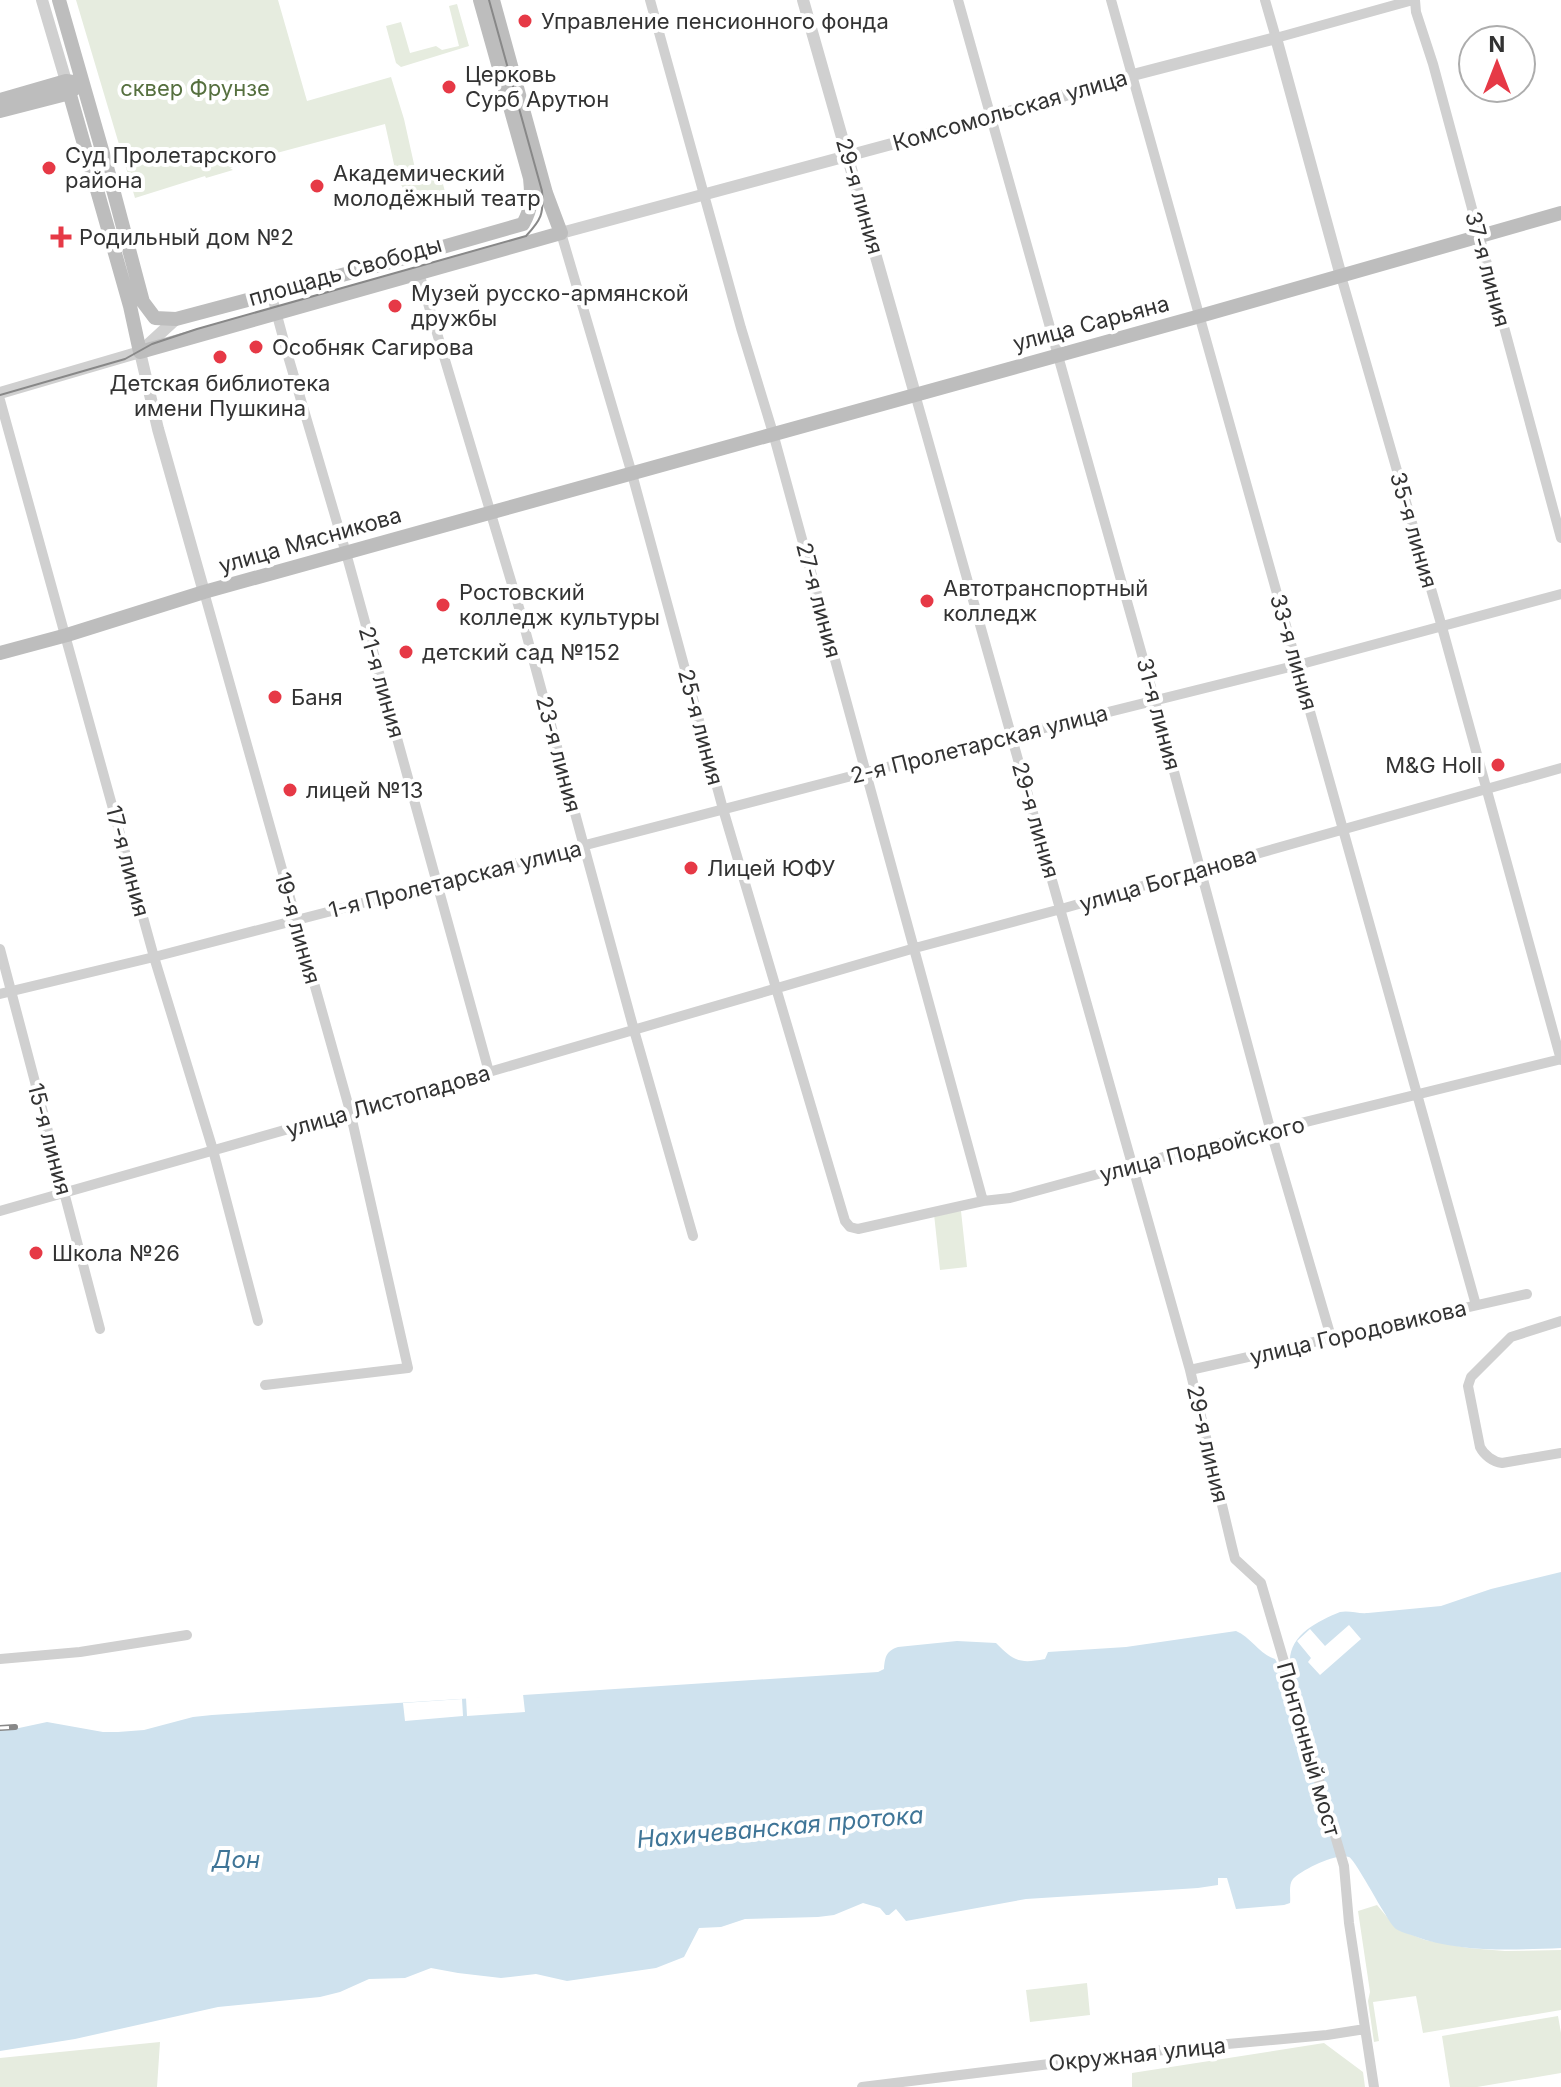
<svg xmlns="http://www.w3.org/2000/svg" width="1561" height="2087" viewBox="0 0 1561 2087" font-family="Inter,sans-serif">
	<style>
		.green { fill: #e6ecdf }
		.water { fill: #cfe2ee }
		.pier { fill: #fff }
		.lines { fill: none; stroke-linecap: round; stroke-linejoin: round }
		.minor { stroke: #d0d0d0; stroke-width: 10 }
		.tertiary { stroke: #d0d0d0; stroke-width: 12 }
		.secondary { stroke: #bdbdbd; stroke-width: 14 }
		.tram { stroke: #888; stroke-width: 2 }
		.rail-casing { stroke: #888; stroke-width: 6 }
		.rail { stroke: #fff; stroke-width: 3; stroke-dasharray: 9; stroke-linecap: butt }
		.poi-dot { fill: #e63946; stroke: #fff; stroke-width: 3 }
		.labels { text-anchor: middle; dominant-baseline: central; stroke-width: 8; stroke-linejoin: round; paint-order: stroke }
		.poi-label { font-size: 22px; fill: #333; stroke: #fff; text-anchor: start }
		.park-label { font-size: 22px; fill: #56703f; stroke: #fff }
		.street-label { font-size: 22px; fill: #333; stroke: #fff }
		.water-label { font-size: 24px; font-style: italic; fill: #3f7597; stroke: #fff }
	</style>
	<rect width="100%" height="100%" fill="#fff"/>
	<!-- green -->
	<path class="green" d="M76 0H278L307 101 391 77 404 119 418 182 441 176 449 208 436 209 403 188 397 178 385 124 258 158 242 166 239 165 230 168 233 170 206 178 205 176 135 198Z
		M457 4 469 46 401 67 396 63 386 26 401 22 410 53 436 46 442 50 459 46 449 6Z
		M961 1211 967 1267 940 1270 934 1214Z
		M1377 1905 1397 1929 1425 1940 1468 1948 1505 1951 1561 1950V2010L1423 2033 1416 1996 1373 2002 1379 2041 1374 2042 1368 2001 1370 1992 1358 1911Z
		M1087 1983 1090 2015 1030 2022 1026 1990Z
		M1558 2016 1561 2033V2073L1477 2087H1450L1442 2036Z
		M160 2042 157 2087H0V2058Z
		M1324 2043 1363 2072 1365 2087H1132V2073Z"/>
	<!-- water -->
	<path class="water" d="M1561 1572V1948C1514 1950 1458 1953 1414 1936 1409 1934 1400 1932 1396 1929 1391 1925 1386 1915 1382 1909 1377 1901 1354 1859 1349 1857 1337 1852 1301 1870 1293 1879 1288 1885 1291 1896 1290 1903L1284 1905 1236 1909 1227 1878H1218V1885L1198 1888 1026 1899 906 1921 896 1909 889 1915H886L880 1908 863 1903 834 1915 818 1917 745 1919 721 1927 699 1928 684 1957 656 1968 567 1981 536 1974 501 1978 458 1973 431 1968 405 1978 369 1979 340 1992 320 1997 218 2007 75 2039 0 2051V1730L19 1728 47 1722 103 1732H118L144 1730 193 1717 212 1715 878 1672 884 1669C885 1657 886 1651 898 1647L957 1641 996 1643C1014 1661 1019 1664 1045 1659L1048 1652 1126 1647 1236 1631C1251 1637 1259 1654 1275 1659L1279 1666 1288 1665 1290 1662C1289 1635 1318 1621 1340 1612 1349 1610 1358 1614 1368 1613L1441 1606 1491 1589Z"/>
	<!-- pier -->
	<path class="pier" d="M1349 1625 1361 1639 1320 1675 1308 1662 1311 1658 1297 1641 1310 1629 1325 1646Z
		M523 1694 525 1712 467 1716 466 1698Z
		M462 1699 463 1716 405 1721 403 1703Z"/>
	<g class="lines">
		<!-- minor -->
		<path class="minor" d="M650 0 741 328 773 433 983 1201
			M958 0 1155 701 1271 1132 1331 1337
			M1111 0 1476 1305
			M1265 0 1276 38 1413 0
			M1415 0 1416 12 1433 64 1561 538
			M561 233 632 474 723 809 845 1221 850 1227 858 1229 983 1201 1010 1198 1131 1165 1561 1059
			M419 273 520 611 634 1030 693 1236
			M1341 276 1442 627 1561 1060
			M271 293 288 356 346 553 489 1072
			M915 394 1190 1370 1232 1547 1235 1559 1261 1583 1344 1866 1349 1923 1374 2087
			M0 400 154 957 213 1150 258 1321
			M204 592 350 1111 408 1368 265 1385
			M0 949 100 1329
			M0 994 154 957 867 772 1298 665 1561 594
			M0 1211 489 1072 915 948 1061 909 1561 768
			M1561 1321 1511 1337 1471 1377 1468 1386 1480 1447C1484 1455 1493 1462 1502 1463L1561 1453
			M1190 1370 1527 1294
			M0 1659 80 1652 187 1635
			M862 2087 1172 2049 1327 2035 1365 2029"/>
		<!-- tertiary -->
		<path class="tertiary" d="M42 0 66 81
			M803 0 915 394
			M561 233 992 117 1133 75 1276 38 1341 276
			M140 352 158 429 204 592
			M140 352 176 319
			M0 393 140 352"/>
		<!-- secondary -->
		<path class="secondary" d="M59 0 110 178 143 302 155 318 176 319 376 266 523 224
			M480 0 530 178C532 197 532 208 523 224
			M493 0 546 193 561 233
			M66 81 130 306 140 352 561 233
			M0 100 66 81 73 82
			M0 111 70 93 75 88
			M0 653 67 635 204 592 1200 316 1561 213"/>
		<!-- tram -->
		<path class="tram" d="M0 395 125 359 152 344 197 329 526 236C541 220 544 214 542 191L489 0"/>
		<defs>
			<path id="rail" d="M0 1728 15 1727"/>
		</defs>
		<!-- rail casing -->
		<use href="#rail" class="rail-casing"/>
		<!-- rail -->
		<use href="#rail" class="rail"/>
	</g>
	<!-- markers -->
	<g class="poi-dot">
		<circle cx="525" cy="21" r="8"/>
		<circle cx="449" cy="87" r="8"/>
		<circle cx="49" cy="168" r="8"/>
		<circle cx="317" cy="186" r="8"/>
		<path d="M57 225h8v8h8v8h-8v8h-8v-8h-8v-8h8z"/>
		<circle cx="395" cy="306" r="8"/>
		<circle cx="256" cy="347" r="8"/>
		<circle cx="220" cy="357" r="8"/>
		<circle cx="927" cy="601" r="8"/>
		<circle cx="443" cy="605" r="8"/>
		<circle cx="406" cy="652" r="8"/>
		<circle cx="275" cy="697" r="8"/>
		<circle cx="1498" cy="765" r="8"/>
		<circle cx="290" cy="790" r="8"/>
		<circle cx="691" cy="868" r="8"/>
		<circle cx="36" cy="1253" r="8"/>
	</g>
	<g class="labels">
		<!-- poi labels -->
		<g class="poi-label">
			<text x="541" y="21">Управление пенсионного фонда</text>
			<text x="465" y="74">Церковь<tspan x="465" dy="25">Сурб Арутюн</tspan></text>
			<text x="65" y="155">Суд Пролетарского<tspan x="65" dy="25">района</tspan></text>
			<text x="333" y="173">Академический<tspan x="333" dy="25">молодёжный театр</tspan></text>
			<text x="79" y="237">Родильный дом №2</text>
			<text x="411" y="293">Музей русско-армянской<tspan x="411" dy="25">дружбы</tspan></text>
			<text x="272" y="347">Особняк Сагирова</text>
			<text x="220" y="383" text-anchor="middle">Детская библиотека<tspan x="220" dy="25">имени Пушкина</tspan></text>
			<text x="943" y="588">Автотранспортный<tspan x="943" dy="25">колледж</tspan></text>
			<text x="459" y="592">Ростовский<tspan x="459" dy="25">колледж культуры</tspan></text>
			<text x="422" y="652">детский сад №152</text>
			<text x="291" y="697">Баня</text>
			<text x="1482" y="765" text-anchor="end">M&amp;G Holl</text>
			<text x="306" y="790">лицей №13</text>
			<text x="707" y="868">Лицей ЮФУ</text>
			<text x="52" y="1253">Школа №26</text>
		</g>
		<!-- park labels -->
		<g class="park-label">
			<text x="195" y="88">сквер Фрунзе</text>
		</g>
		<!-- street labels -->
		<g class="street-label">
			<text transform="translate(1010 110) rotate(-16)">Комсомольская улица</text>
			<text transform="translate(860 196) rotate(74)">29-я линия</text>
			<text transform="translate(1488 269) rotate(75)">37-я линия</text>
			<text transform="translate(345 271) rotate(-16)">площадь Свободы</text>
			<text transform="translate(1091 323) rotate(-15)">улица Сарьяна</text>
			<text transform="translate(1414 530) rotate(74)">35-я линия</text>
			<text transform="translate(310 540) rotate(-16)">улица Мясникова</text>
			<text transform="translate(819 600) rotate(75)">27-я линия</text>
			<text transform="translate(1294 652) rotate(74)">33-я линия</text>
			<text transform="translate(382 682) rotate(74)">21-я линия</text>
			<text transform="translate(1159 714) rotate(75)">31-я линия</text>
			<text transform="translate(701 727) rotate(75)">25-я линия</text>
			<text transform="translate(979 744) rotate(-14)">2-я Пролетарская улица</text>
			<text transform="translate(559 754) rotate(75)">23-я линия</text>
			<text transform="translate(1036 820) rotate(74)">29-я линия</text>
			<text transform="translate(128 861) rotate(75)">17-я линия</text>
			<text transform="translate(455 879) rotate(-14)">1-я Пролетарская улица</text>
			<text transform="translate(1168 879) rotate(-16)">улица Богданова</text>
			<text transform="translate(298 928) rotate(74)">19-я линия</text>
			<text transform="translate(388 1101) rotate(-16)">улица Листопадова</text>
			<text transform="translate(50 1139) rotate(75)">15-я линия</text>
			<text transform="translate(1202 1149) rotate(-14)">улица Подвойского</text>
			<text transform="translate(1358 1332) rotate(-13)">улица Городовикова</text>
			<text transform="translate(1208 1444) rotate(77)">29-я линия</text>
			<text transform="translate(1309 1749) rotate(74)">Понтонный мост</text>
			<text transform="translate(1137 2054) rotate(-6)">Окружная улица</text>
		</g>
		<!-- water labels -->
		<g class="water-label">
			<text transform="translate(780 1827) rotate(-5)">Нахичеванская протока</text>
			<text x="236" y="1859">Дон</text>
		</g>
	</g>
	<!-- north arrow -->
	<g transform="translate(1497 64)"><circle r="38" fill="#ffffff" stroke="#adadad" stroke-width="2"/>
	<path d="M0-6L14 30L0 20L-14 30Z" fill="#e63946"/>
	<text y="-12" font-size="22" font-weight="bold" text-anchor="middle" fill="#333333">N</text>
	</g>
</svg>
